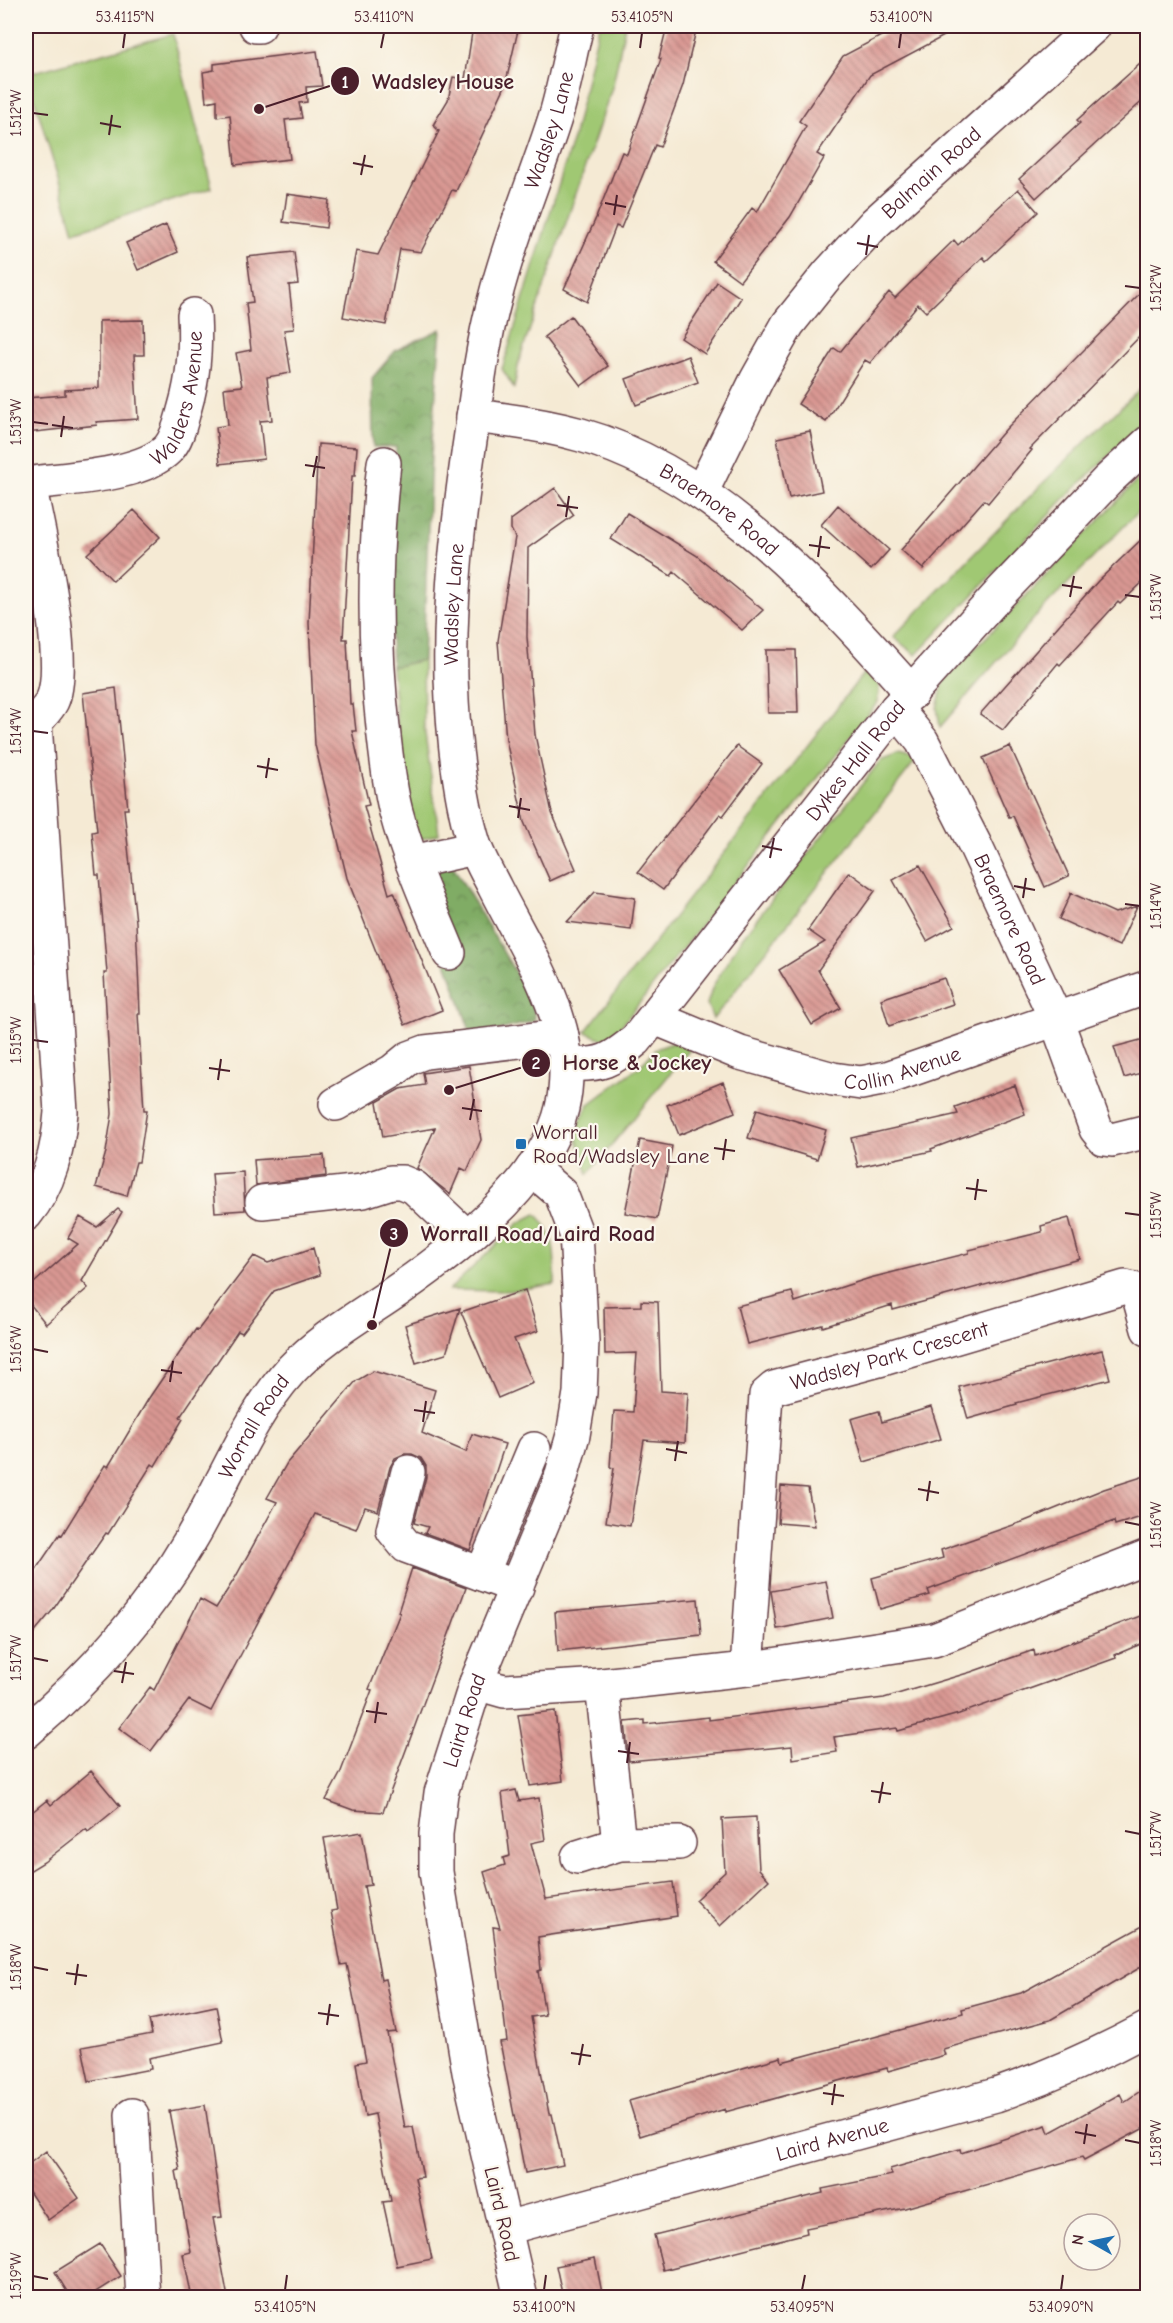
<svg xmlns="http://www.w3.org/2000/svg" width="1173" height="2323" viewBox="0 0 1173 2323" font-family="'Comic Neue',sans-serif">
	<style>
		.grass { fill: #a0c873; stroke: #75744f; stroke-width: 1.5 }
		.forest { fill: url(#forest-crowns); stroke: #656648; stroke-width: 1.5 }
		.building { fill: url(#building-back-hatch) }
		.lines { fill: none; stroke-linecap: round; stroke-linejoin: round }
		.minor-casing { stroke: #643d44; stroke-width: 36 }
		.minor { stroke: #fff; stroke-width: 33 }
		.ticks { fill: none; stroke: #4a1f2b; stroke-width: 2 }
		.poi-dot { fill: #1f6fb2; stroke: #fbf7ec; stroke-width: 2 }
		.labels { text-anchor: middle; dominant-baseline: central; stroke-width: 4.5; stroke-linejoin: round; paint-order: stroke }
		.street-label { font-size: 21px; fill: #4a1f2b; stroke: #fbf7ec }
		.poi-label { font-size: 21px; fill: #4a1f2b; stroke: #fbf7ec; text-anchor: start }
		.leader { fill: none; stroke: #4a1f2b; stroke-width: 2 }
		.callout-dot { fill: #4a1f2b; stroke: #fbf7ec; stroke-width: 2 }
		.mark-label { font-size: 18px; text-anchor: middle; font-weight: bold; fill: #fff }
		.callout-label { font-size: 22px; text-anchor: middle; font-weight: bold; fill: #4a1f2b; stroke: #fbf7ec; stroke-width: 4.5; stroke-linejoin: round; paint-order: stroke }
		.neatline { fill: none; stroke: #4a1f2b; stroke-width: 2 }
		.ticks-label { font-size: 15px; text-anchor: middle; fill: #4a1f2b }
	</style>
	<defs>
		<pattern id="forest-crowns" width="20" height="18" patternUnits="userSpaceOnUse" patternTransform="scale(1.5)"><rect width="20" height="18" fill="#80ac65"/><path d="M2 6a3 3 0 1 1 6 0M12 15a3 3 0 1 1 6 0" fill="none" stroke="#6b8b53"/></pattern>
		<pattern id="building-back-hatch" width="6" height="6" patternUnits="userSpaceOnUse" patternTransform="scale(1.5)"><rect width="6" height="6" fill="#d99893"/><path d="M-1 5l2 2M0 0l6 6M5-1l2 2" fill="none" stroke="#b27b78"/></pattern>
	</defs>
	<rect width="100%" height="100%" fill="#fbf7ec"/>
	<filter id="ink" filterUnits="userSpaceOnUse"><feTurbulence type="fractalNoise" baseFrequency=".0167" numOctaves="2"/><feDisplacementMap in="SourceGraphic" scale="12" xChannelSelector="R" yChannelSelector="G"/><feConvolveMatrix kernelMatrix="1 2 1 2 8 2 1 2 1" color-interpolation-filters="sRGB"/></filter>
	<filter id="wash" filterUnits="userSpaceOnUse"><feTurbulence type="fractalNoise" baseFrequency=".008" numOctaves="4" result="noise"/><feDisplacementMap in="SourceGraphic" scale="24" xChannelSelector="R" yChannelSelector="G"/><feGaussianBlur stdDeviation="1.35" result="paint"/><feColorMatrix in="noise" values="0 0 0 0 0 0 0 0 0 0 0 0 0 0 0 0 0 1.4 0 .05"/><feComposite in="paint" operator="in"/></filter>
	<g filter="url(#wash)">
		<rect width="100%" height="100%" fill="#f5ead4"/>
		<!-- grass -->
		<path class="grass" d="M599 26H625L613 85 519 361 514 388 502 369 574 135Z
			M173 34 212 188 74 232 27 74Z
			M1147 382V419L1065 498 916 655 893 637 1042 484Z
			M1147 470V503L1038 614 940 727 937 708 944 681Z
			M423 660 424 726 439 834 418 840 403 788 392 667Z
			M870 665 879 684 878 702 618 1030 605 1040 585 1032Z
			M898 754 917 759 713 1019 707 1004 713 986 739 942 880 761Z
			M675 1042 692 1047 588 1174 575 1133 588 1105 640 1066 656 1049Z
			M536 1214C557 1234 555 1257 555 1284L509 1291 449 1290 520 1222Z"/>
		<!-- forest -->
		<path class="forest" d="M441 329 431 455 423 660 392 667 389 589 396 447H373L372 378 396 350Z
			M452 864 532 1001 535 1021 472 1037 445 959 433 872Z"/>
		<g id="blocks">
			<!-- building -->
			<path class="building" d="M473 26H519L505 86 456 191 452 190 421 252 400 249 386 325 343 317 356 251 378 255 439 131 433 125 448 100 453 77 465 79Z
				M667 26H697L683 85 660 147 655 145 621 228 616 226 587 302 564 289 596 218 622 152 627 154 661 59 659 58Z
				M900 26H963L870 75 817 154 824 158 790 217 740 281 713 261 752 208 757 212 806 126 799 121 843 56Z
				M317 51 322 86 306 87 307 102 299 103 302 118 285 120 290 159 235 165 230 115 217 117V100L206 102 203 72 214 70V64Z
				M1148 57V96L1036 198 1019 179 1080 123 1077 120Z
				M1018 189 1038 212 986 261 983 257 926 312 918 304 870 363 865 360 826 422 798 404 834 348 840 352 889 292 895 298 954 240 958 245Z
				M287 194 329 200 326 228 283 222Z
				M166 225 178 252 138 270 126 243Z
				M294 252 298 284 289 285 294 329 284 330 291 373 267 377 272 420 260 421 264 459 220 464 216 427 228 425 224 388 242 386 236 353 251 350 246 303 253 302 247 257Z
				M717 282 741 298 705 354 681 338Z
				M1148 285V328L1030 449 1032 450 988 503 984 500 923 569 901 550 1006 429Z
				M571 316 608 366 581 386 544 337Z
				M143 320 144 355H134L138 419 96 422 97 425 26 433V398L65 395V390L99 388V321Z
				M688 356 698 382 636 405 626 379Z
				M810 431 822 491 789 498 777 438Z
				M318 444 357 447 355 476H352L343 639H347L350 704H353L356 731H352L369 805 364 806 389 894 394 892 442 1010 405 1025 347 878 315 745 309 623Z
				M555 488 574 515 528 548 527 637 535 735 552 813 576 869 550 881 524 822 506 740 498 641 515 537 511 529V520Z
				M838 505 889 550 871 570 821 525Z
				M134 510 160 537 113 581 87 554Z
				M627 513 696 555 763 610 742 630 674 572 671 576 611 539Z
				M1148 533V577L1120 604 1118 602 1060 665 1058 663 1003 730 980 714 1098 581Z
				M766 650H796L798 713H768Z
				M116 688 128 809H124L136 922 140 1014H138L144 1110H147L139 1162H136L127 1196 96 1187 106 1152 112 1114 104 973H107L99 875H96L92 832 97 831 83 693Z
				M737 746 762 764 723 816 720 814 663 890 638 872Z
				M1010 746 1069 876 1045 887 1013 816 1009 817 983 758Z
				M920 865 954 926 927 941 893 880Z
				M849 872 875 891 818 970 841 1008 812 1025 779 970 825 942 808 930Z
				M595 892 635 898 631 930 567 922Z
				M1071 893 1115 913 1137 906 1119 946 1059 919Z
				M944 978 953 1004 889 1026 881 999Z
				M1148 1038V1071L1124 1078 1114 1047Z
				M469 1066 481 1140 467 1171 461 1168 450 1194 417 1168 435 1128 383 1137 377 1102 400 1089 425 1085 423 1073Z
				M723 1082 735 1112 679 1135 667 1105Z
				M1015 1085 1025 1114 931 1149 932 1151 858 1167 851 1138 958 1114 955 1107Z
				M757 1109 826 1130 817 1159 748 1138Z
				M640 1140 672 1146 657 1219 625 1213Z
				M324 1155 326 1176 256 1185 254 1160Z
				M243 1172 245 1210 215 1212 212 1174Z
				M118 1209 122 1212 82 1281 88 1288 46 1324 26 1299V1290L78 1244 68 1238 80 1217 97 1227Z
				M1069 1218 1080 1259 893 1310 892 1305 823 1327V1325L747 1344 737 1306 792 1292 795 1302 870 1278 969 1253V1250L1042 1232 1041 1226Z
				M313 1248 320 1275 274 1291 242 1333 238 1331 180 1417 183 1419 155 1466 152 1464 108 1534 106 1533 52 1611 26 1642V1584L60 1534 62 1535 105 1465 108 1467 149 1398 196 1329 198 1330 254 1256 268 1263Z
				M525 1290 538 1331 514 1339 533 1383 498 1398 461 1312Z
				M641 1301 658 1302 661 1391 688 1393 685 1443 644 1440 630 1526 606 1522 614 1468 610 1467 614 1411 633 1412 637 1353 605 1354 604 1307 641 1306Z
				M460 1308 446 1354 416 1363 405 1325Z
				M1102 1350 1110 1379 1016 1403 1017 1405 968 1419 959 1387Z
				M373 1371 435 1390 422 1433 466 1452 472 1434 505 1444 470 1550 425 1533 428 1527 414 1523 426 1477V1466L421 1458 412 1454H404L395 1458 390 1467 378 1511 365 1507 356 1529 315 1514 211 1711 189 1700 151 1751 119 1728 150 1687 154 1690 200 1599 216 1608 235 1578 277 1502 267 1498 287 1463 356 1381Z
				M931 1407 941 1439 864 1462 851 1419 879 1411 882 1422Z
				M1148 1475V1515L1115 1525 1114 1521 928 1590 930 1595 880 1609 872 1578 943 1558 941 1550 1025 1521 1104 1489Z
				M781 1486 808 1488 815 1526 778 1523Z
				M412 1568 466 1588 383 1812 353 1810 326 1800 340 1774 372 1690 369 1689 400 1613 398 1612Z
				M826 1581 833 1618 777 1629 771 1591Z
				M698 1599 701 1635 558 1651 555 1612Z
				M1148 1613V1641L1115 1655 1116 1658 959 1714 898 1731 897 1728 834 1737 837 1752 793 1759 792 1746 629 1761 625 1722 645 1720V1724L709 1717V1720L884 1698 971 1672 1034 1650 1035 1656Z
				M555 1711 563 1781 530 1786 518 1715Z
				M91 1771 120 1806 88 1832 86 1829 44 1862 26 1873V1817L47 1800 51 1805Z
				M516 1790 519 1801 539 1798 545 1840 531 1843 546 1899 673 1882 677 1916 538 1937 541 1970 538 1971 545 2015 531 2017 549 2114H552L563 2165 525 2173 500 2042 507 2041 493 1927 500 1928 484 1872 505 1865 503 1858 510 1856 502 1793Z
				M756 1817 759 1869 769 1880 720 1926 695 1900 725 1872 722 1819Z
				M362 1832 371 1885 364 1886 381 1980 385 1979 396 2032 387 2033 405 2128 413 2127 423 2177 415 2178 432 2259 397 2266 383 2202 391 2201 375 2114 365 2116 356 2063 366 2061 347 1964 341 1965 331 1911 337 1910 324 1838Z
				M1148 1923V1963L1050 2020 943 2049 945 2055 888 2071 887 2068 725 2112V2109L640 2136 629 2101 781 2057 782 2062 963 2013 962 2009 1021 1993Z
				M216 2006 223 2042 149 2058 151 2069 89 2081 82 2047 152 2034 149 2020Z
				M1148 2086V2126L1084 2160 1082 2157 905 2208 806 2228 807 2233 663 2270 654 2235 823 2193 822 2189 892 2175 890 2169 960 2149 961 2153 1046 2125 1049 2133 1120 2094 1124 2102Z
				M205 2105 222 2217 213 2218 228 2298H192L183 2254 191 2252 176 2171 180 2170 169 2111Z
				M46 2151 79 2198 48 2220 26 2187V2166Z
				M100 2244 121 2276 86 2298H71L55 2272Z
				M595 2258 603 2298H563L556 2266Z"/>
		</g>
	</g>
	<g filter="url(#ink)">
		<use href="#blocks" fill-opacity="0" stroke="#643d44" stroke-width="1.5"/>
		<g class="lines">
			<defs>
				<g id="minor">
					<path d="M256 26H259"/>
					<path id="s1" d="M473 416C510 420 545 425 581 435 714 473 823 593 912 693"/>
					<path d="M384 463C374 551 373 639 383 727 386 755 389 785 396 812 409 861 430 907 449 953"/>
					<path id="s2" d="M26 484C63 478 140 477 168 449 178 438 181 421 185 407 194 376 196 347 194 315"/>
					<path id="s3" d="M701 493 757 379 788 324 828 274 875 223 1094 26"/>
					<path id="s4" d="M896 709 922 741 975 845 1056 1019 1096 1129 1104 1139 1112 1140 1148 1131"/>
					<path d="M412 862 475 848"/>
					<path id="s5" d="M655 1018 740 1053 833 1079 861 1083 887 1078 1148 987"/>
					<path id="s6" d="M568 1064C602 1066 610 1061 636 1040L896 709 1001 592 1108 480 1148 443"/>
					<path d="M336 1104 393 1071 409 1058 425 1052 562 1036"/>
					<path d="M262 1202 363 1191 391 1182H402L414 1187 466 1236"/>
					<path d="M26 1214C50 1185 58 1149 61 1112L35 723C40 716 48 709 52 701 70 662 38 530 29 484"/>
					<path d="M408 1472 393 1530 406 1546 517 1587"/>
					<path d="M482 1574 534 1449"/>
					<path id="s7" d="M747 1669 766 1395 774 1388 886 1358 1125 1287 1137 1290 1148 1329"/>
					<path d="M476 1683 504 1691 602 1685 747 1669 934 1640 1148 1556"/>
					<path d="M602 1685 619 1844"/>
					<path id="s8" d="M26 1732C92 1676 147 1614 191 1539 223 1485 249 1416 291 1370 323 1336 364 1314 401 1288 459 1248 546 1179 562 1108 581 1028 529 956 495 888 488 874 479 859 474 844 458 792 453 733 451 678 449 597 459 514 471 434 477 388 483 343 495 298 510 238 535 180 554 121 564 90 569 57 577 26"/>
					<path d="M578 1857 619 1844 679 1843"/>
					<path d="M132 2115 143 2298"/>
					<path id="s9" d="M506 2228 996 2095C1049 2077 1098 2055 1148 2028"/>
					<path id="s10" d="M521 2298 469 2072 436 1872V1834L441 1793 476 1683 560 1481 573 1435 580 1393 582 1341 576 1233 561 1194 532 1169"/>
				</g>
			</defs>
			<!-- minor casing -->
			<use href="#minor" class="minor-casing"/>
			<!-- minor -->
			<use href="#minor" class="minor"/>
		</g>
	</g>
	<!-- ticks -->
	<path class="ticks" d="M123 48 125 33M381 48 384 33M640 48 642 33M899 48 901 33M33 113 48 115M100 123 121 127M109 135 112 115M353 163 373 167M361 175 365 155M605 203 626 207M614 215 617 195M857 243 878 247M866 255 869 235M1125 286 1140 288M33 422 48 424M52 425 73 428M61 437 64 416M305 465 325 468M313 477 317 456M557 505 578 508M566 517 569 496M809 545 830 548M818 557 821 536M1062 585 1082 588M1125 595 1140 597M1070 597 1074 576M33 731 48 733M257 766 278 770M266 778 269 758M509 806 530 810M518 818 521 798M762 846 782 850M770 858 774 838M1014 886 1035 890M1023 898 1026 878M1125 904 1140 906M33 1040 48 1042M209 1068 230 1071M218 1080 221 1059M462 1108 482 1111M470 1120 474 1099M714 1148 735 1151M723 1160 726 1139M966 1188 987 1191M975 1200 978 1179M1125 1213 1140 1215M33 1349 48 1352M161 1370 182 1373M170 1382 173 1361M414 1410 435 1413M423 1422 426 1401M666 1449 687 1453M675 1461 678 1441M918 1489 939 1493M927 1501 930 1481M1125 1522 1140 1525M33 1658 48 1661M114 1671 134 1674M122 1683 126 1662M366 1711 387 1714M375 1723 378 1702M618 1751 639 1754M627 1763 630 1742M871 1791 891 1794M879 1803 883 1782M1125 1831 1140 1834M33 1967 48 1970M66 1973 87 1976M75 1985 78 1964M318 2013 339 2016M327 2025 330 2004M571 2053 591 2056M579 2065 583 2044M823 2093 844 2096M832 2105 835 2084M1075 2132 1096 2136M1125 2140 1140 2143M1084 2144 1087 2124M33 2276 48 2279M285 2290 287 2275M544 2290 546 2275M802 2290 805 2275M1061 2290 1063 2275"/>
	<!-- markers -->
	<rect class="poi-dot" x="515" y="1138" width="12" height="12" rx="3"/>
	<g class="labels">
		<!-- street labels -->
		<g class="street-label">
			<text stroke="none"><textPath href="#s8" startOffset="1848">Wadsley Lane</textPath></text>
			<text stroke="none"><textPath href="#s3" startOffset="399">Balmain Road</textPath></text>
			<text stroke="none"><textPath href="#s2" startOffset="200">Walders Avenue</textPath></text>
			<text stroke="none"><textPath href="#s1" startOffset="268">Braemore Road</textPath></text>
			<text stroke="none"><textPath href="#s8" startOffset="1362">Wadsley Lane</textPath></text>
			<text stroke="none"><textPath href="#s6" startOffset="430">Dykes Hall Road</textPath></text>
			<text stroke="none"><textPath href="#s4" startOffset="240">Braemore Road</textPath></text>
			<text stroke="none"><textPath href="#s5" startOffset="260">Collin Avenue</textPath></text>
			<text stroke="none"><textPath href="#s7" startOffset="405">Wadsley Park Crescent</textPath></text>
			<text stroke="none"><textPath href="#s8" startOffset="384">Worrall Road</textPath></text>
			<text stroke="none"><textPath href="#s10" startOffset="590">Laird Road</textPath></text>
			<text stroke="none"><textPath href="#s9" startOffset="338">Laird Avenue</textPath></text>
			<text transform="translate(502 2214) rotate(77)">Laird Road</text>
		</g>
		<!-- poi labels -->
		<g class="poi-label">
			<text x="533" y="1132">Worrall<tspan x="533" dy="24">Road/Wadsley Lane</tspan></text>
		</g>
	</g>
	<!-- callouts -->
	<path class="leader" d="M259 109L345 81M449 1090L536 1063M372 1325L394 1233"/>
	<g class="callout-dot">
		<circle cx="259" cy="109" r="6"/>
		<circle cx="449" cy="1090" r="6"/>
		<circle cx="372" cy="1325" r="6"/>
		<circle cx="345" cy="81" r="15"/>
		<circle cx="536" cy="1063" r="15"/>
		<circle cx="394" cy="1233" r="15"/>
	</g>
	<g class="mark-label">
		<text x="345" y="88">1</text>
		<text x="536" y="1069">2</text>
		<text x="394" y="1240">3</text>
	</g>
	<g class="callout-label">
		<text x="443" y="89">Wadsley House</text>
		<text x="637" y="1070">Horse &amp; Jockey</text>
		<text x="538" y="1241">Worrall Road/Laird Road</text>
	</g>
	<!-- margin -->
	<rect width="1173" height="2323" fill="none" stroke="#fbf7ec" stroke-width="66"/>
	<!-- north arrow -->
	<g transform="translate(1092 2242) rotate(279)"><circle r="28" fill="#fbf7ec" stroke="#b4a19f" stroke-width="1.5"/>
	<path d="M0-4.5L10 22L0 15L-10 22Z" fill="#1f6fb2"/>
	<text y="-9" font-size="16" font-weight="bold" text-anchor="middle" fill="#4a1f2b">N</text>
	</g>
	<rect x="33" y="33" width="1107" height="2257" class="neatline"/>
	<g class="ticks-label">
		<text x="125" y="22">53.4115°N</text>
		<text x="384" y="22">53.4110°N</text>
		<text x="642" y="22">53.4105°N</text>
		<text x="901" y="22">53.4100°N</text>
		<text transform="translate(16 113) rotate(-90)" y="5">1.512°W</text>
		<text transform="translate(1156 288) rotate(-90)" y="5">1.512°W</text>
		<text transform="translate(16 422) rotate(-90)" y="5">1.513°W</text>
		<text transform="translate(1156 597) rotate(-90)" y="5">1.513°W</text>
		<text transform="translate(16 731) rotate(-90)" y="5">1.514°W</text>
		<text transform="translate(1156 906) rotate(-90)" y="5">1.514°W</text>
		<text transform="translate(16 1040) rotate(-90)" y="5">1.515°W</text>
		<text transform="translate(1156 1215) rotate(-90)" y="5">1.515°W</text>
		<text transform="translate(16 1349) rotate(-90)" y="5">1.516°W</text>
		<text transform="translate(1156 1525) rotate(-90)" y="5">1.516°W</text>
		<text transform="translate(16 1658) rotate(-90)" y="5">1.517°W</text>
		<text transform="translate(1156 1834) rotate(-90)" y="5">1.517°W</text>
		<text transform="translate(16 1967) rotate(-90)" y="5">1.518°W</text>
		<text transform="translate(1156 2143) rotate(-90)" y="5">1.518°W</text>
		<text transform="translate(16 2276) rotate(-90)" y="5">1.519°W</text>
		<text x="285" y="2312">53.4105°N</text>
		<text x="544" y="2312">53.4100°N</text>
		<text x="802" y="2312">53.4095°N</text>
		<text x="1061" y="2312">53.4090°N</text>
	</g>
</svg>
